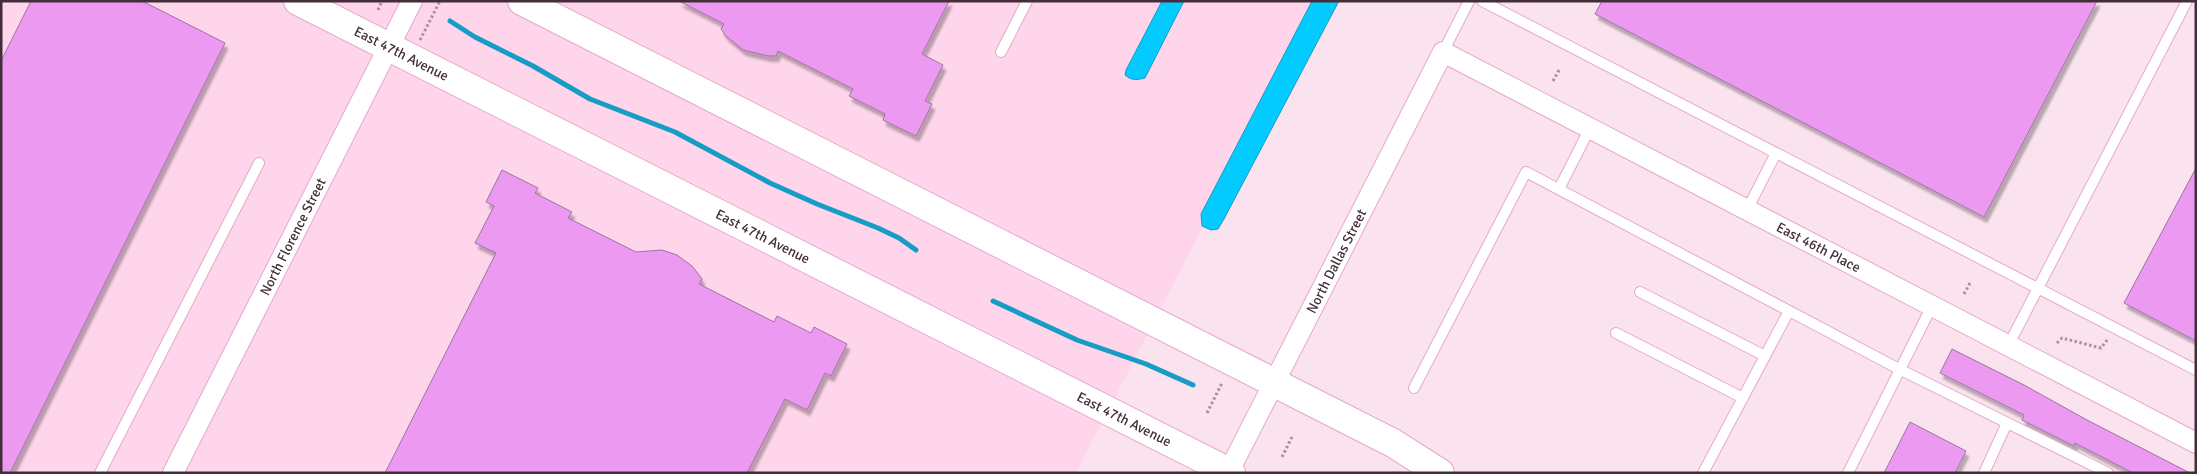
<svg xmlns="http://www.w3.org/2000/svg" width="2197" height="474" viewBox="0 0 2197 474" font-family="Signika,sans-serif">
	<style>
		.built { fill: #fed5eb }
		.water { fill: #04cbff; stroke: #179cc4 }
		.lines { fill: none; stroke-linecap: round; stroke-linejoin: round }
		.stream { stroke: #179cc4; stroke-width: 5 }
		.building { fill: #ec9af1; stroke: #9c739f; filter: url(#shadow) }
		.service-casing { stroke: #e4aaca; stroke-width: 12 }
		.minor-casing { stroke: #e4aaca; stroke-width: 22 }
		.secondary-casing { stroke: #e4aaca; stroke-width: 30 }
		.path { stroke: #a8909d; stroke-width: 3; stroke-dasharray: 2.5 2.5; stroke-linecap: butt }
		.service { stroke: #fff; stroke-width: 10 }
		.minor { stroke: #fff; stroke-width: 20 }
		.secondary { stroke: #fff; stroke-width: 28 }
		.labels { text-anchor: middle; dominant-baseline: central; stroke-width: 5; stroke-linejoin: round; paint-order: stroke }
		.street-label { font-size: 14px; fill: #442d3a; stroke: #f7f7f7 }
	</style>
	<defs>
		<filter id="shadow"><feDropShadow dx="3" dy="5.5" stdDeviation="1" flood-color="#0004"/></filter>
	</defs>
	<rect width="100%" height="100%" fill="#fbe2ef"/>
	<!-- built -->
	<path class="built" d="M1 1H1319L1076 473H1Z"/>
	<!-- water -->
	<path class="water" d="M1162 1H1184L1145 78C1137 80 1132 81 1125 75L1126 70Z
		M1312 1H1339L1224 219 1218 229 1211 230 1202 226 1201 214Z"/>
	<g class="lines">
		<!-- stream -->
		<path class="stream" d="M450 21 475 37 533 66 590 99 675 132 770 183 817 204 878 228 899 238 916 250
			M993 301 1077 340 1146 364 1193 385"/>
	</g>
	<!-- building -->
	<path class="building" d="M31 1H142L225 43 10 473H1V61Z
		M679 1H949L922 54 943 65 925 101 932 104 916 136 883 120 885 114 849 96 853 89 778 51 776 56H768L743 50 726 36 721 29 724 24Z
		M1602 1H2097L1984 217 1595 14Z
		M2196 168V341L2124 303Z
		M502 170 538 188 535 193 572 212 568 218 636 252 662 250 677 255 692 266 702 279 699 284 774 322 777 316 811 333 814 327 847 344 831 376 825 373 807 410 785 399 747 473H385L496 253 475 243 494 206 486 202Z
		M1952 349 2024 385 2087 420 2190 473H2133L2075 443 2074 446 2022 420 2024 415 1940 373Z
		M1910 422 1966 451 1955 473H1884Z"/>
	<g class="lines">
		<defs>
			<path id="service" d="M1482 1 2196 370
				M1001 52 1027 1
				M1443 52 1469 1
				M1559 189 1590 128
				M1747 210 1776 153
				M1640 292 1765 356
				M1616 333 1743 398
				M2008 346 2187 1
				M1414 388 1526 172 1901 370 2108 473
				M100 473 259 163
				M1703 473 1789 311
				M1848 473 1932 306
				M1984 473 2007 423"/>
			<g id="minor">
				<path id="s1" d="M173 473 412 1"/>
				<path id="s2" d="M1228 473 1443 52 2196 443"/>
			</g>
			<g id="secondary">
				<path id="s3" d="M298 1 1231 473"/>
				<path d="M522 1 1393 443 1440 473"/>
			</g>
		</defs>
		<!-- service casing -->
		<use href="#service" class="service-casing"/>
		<!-- minor casing -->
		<use href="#minor" class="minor-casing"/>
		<!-- secondary casing -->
		<use href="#secondary" class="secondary-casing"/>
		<!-- path -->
		<path class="path" d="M378 10 382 1
			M420 40 440 1
			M1553 81 1559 70
			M1964 294 1970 283
			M2057 343 2062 338 2101 348 2108 339
			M1207 413 1222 383
			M1282 457 1292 437"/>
		<!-- service -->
		<use href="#service" class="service"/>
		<!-- minor -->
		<use href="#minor" class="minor"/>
		<!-- secondary -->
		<use href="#secondary" class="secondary"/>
	</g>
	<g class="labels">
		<!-- street labels -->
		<g class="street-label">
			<text stroke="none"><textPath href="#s3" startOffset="116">East 47th Avenue</textPath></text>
			<text stroke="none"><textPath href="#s1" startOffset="265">North Florence Street</textPath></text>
			<text stroke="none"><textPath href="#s3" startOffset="521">East 47th Avenue</textPath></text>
			<text stroke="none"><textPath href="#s2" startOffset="896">East 46th Place</textPath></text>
			<text stroke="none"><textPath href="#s2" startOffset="238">North Dallas Street</textPath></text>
			<text stroke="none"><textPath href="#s3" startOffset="926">East 47th Avenue</textPath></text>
		</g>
	</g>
	<!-- border -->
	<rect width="2197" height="474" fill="none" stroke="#442d3a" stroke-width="5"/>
</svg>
